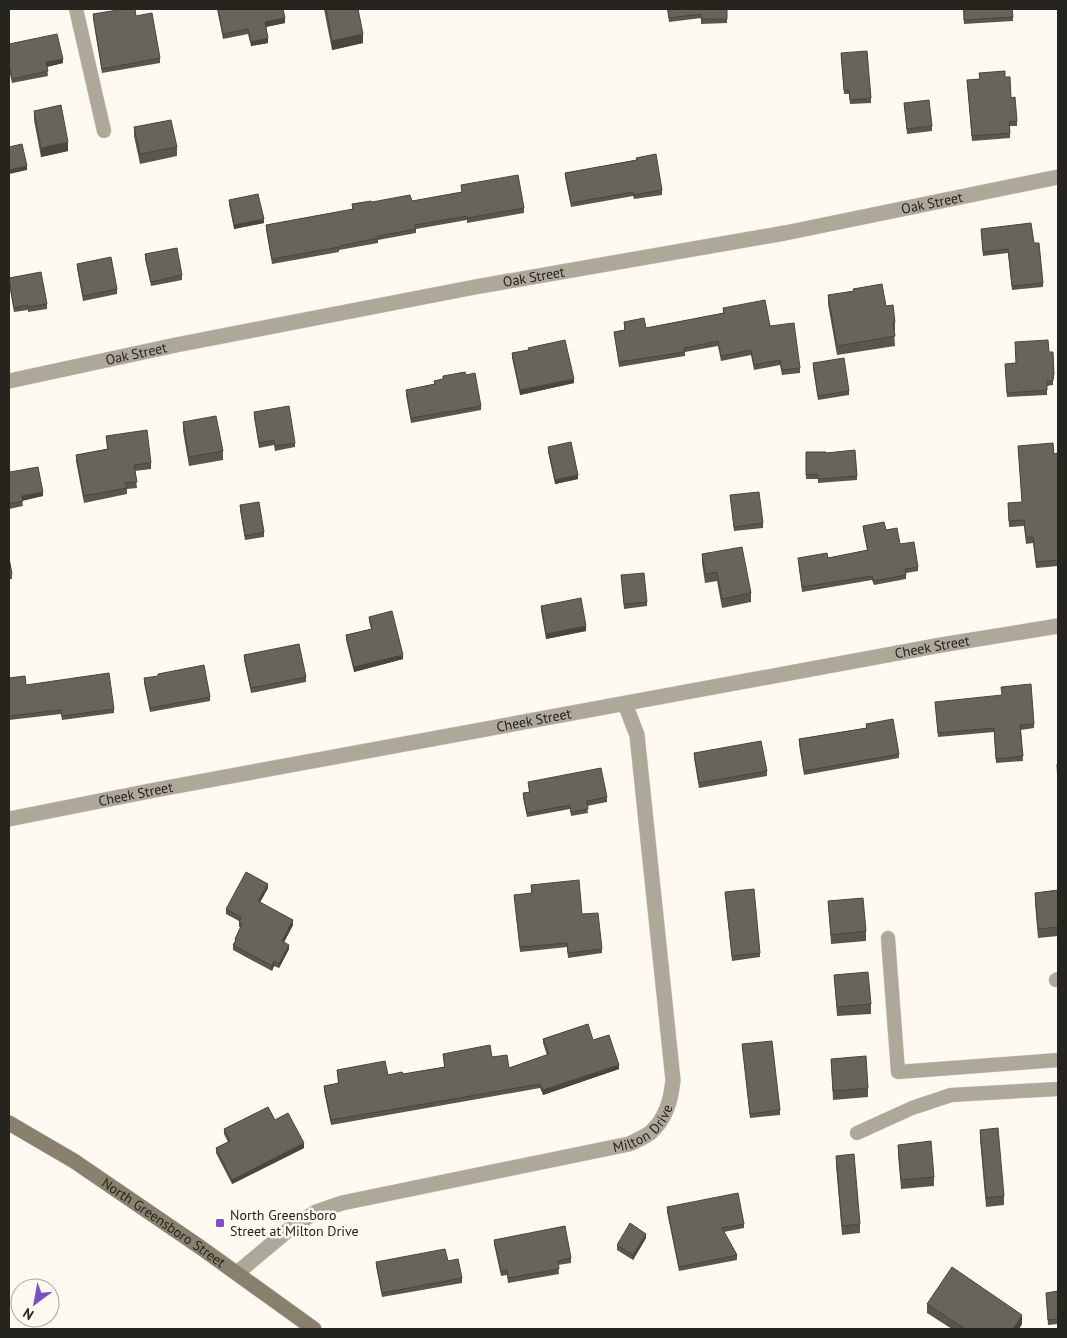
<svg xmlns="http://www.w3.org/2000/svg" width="1067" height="1338" viewBox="0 0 1067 1338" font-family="'PT Sans',sans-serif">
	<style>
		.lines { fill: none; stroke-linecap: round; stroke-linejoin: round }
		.lane-casing { stroke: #dbd8cf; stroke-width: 15 }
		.street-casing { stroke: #dbd8cf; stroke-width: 16 }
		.secondary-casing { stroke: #dbd8cf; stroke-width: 16 }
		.lane { stroke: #aea89b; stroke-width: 14 }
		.street { stroke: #aea89b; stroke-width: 15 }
		.secondary { stroke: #89816e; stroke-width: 15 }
		.wall { fill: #59564d }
		.shaded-wall { fill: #49463f }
		.building { fill: #68645a; stroke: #49463f }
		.poi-dot { fill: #7e50c8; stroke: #fefaf1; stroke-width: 2 }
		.labels { text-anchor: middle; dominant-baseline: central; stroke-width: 5; stroke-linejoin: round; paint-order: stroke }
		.street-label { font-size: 14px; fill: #25241f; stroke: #fefaf1 }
		.poi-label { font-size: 14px; fill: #25241f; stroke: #fefaf1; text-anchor: start }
	</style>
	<rect width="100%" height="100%" fill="#fefaf1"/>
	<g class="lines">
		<defs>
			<path id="lane" d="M76 9 104 131
				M888 938 898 1072 1058 1060
				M1056 980 1058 979
				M857 1133 912 1108 951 1095 1058 1089"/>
			<g id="street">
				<path id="s1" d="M9 381 176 345 475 287 785 233 1058 177"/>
				<path id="s2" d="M9 819 155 790 941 645 1058 626"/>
				<path id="s3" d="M237 1273 292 1227 316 1212 342 1203 629 1144C636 1141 644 1137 650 1133 666 1119 671 1100 673 1080L637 735 625 704"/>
			</g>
			<g id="secondary">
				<path id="s4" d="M9 1123 74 1161 200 1247 314 1329"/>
			</g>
		</defs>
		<!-- lane casing -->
		<use href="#lane" class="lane-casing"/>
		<!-- street casing -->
		<use href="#street" class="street-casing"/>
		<!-- secondary casing -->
		<use href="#secondary" class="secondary-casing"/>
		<!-- lane -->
		<use href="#lane" class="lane"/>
		<!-- street -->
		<use href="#street" class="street"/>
		<!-- secondary -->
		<use href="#secondary" class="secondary"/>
	</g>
	<!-- wall -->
	<path class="wall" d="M217 9H283L285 23 266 27 268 43 251 46 248 34 223 39Z
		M324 9H358L363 43 332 50Z
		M667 9H727V23L701 24V18L669 22Z
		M963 9 1013 17V21L964 24Z
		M93 14 136 16 160 58V63L102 73 93 19Z
		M9 44 63 63 47 67 48 76 12 83 9 69Z
		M841 53 871 98V103L850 104 849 94H844Z
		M1005 77 1017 121V126H1010V138L972 141 967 80Z
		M904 103 932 126V131L907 134Z
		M34 111 68 151 41 157 34 120Z
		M134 127 177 147V156L140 164 134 136Z
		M636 158 662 190V195L634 199 633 196 571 207 565 177V173L636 160Z
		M461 185 524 208V213L467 223V220L416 229V233L378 240V243L339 250V252L272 264 266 230V225L352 210V204L372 202 412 201 462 192Z
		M229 200 264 223 234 229 229 204Z
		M981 229 1034 243 1043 283V287L1012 290 1008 253 983 256Z
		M145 254 182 275V280L151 286 145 259Z
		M77 264 117 289V294L83 301 77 268Z
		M9 278 47 304V309L28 312V310L14 312 9 284Z
		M828 295 886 306 895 322V331H894L895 346 837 355 828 304Z
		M723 308 770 326 800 368V373L782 375 780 365 754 370 751 355 721 361 718 346 685 352V356L619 367 614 332 624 330V322L646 328 723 313Z
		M528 348 574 383 520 395 512 358V353L528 350Z
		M1049 352H1053L1054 379H1053V385L1047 386V395L1007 397 1005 364 1016 363Z
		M813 363 849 391V395L818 400 813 368Z
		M466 375 481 406V410L411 423 406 395V390L434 384V381L443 379V376Z
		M254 412 295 443V447L275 451 274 445 259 448 254 417Z
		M183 422 223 451V460L189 466 183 431Z
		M106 436 151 463V469L135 471 137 488 127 489V494L84 503 76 461V455L107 449Z
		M1018 446 1054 454 1058 453V566L1036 568 1033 543 1026 544 1024 526 1009 527 1008 503 1022 502Z
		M548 447 578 479 555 484 548 452Z
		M806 452 826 453 857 476V480L818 483V479H806Z
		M9 466 10 472 43 496 22 500 23 506 9 509Z
		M730 495 763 523V528L734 531Z
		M240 505 264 532V537L245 540 240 510Z
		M863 526 886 530 900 544 918 567V571L906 573V579L874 585 872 580 802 592 798 558H828L867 550 863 530Z
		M702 554 751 593V602L722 608 717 581 705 583 702 563Z
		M9 558 12 574V579H9Z
		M621 575 647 602V606L624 609Z
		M541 606 586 631 546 639 541 610Z
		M369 617 403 659 354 672 346 640V635L371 629 369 621Z
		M244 655 306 677V682L251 693 244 660Z
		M9 678 26 685 114 709V713L62 720 61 714 9 720Z
		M144 678 210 697V701L150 712 144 683Z
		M935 702 1034 724V728L1021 730 1023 761 996 763 994 732 938 737Z
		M866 724 899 754V758L804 775 799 744V739L866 728Z
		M694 753 767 771V776L699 788 694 758Z
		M528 782 607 797V802L587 806 588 813 571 816 570 809 527 817 523 798V793L529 792Z
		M531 885 582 914 602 949V953L568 958 567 947 520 952 514 895 531 893Z
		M268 888 260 902 293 925 284 942 289 949 279 968 274 966 272 971 233 950V945L235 942V939L241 927H239V921L226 914V909Z
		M1058 890V936L1038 938 1035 902V893Z
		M725 892 760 953V957L732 961Z
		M828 901 866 931V941L831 944Z
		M834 975 871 1004V1014L837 1016Z
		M543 1039 593 1040 619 1069 543 1095 540 1088 331 1125 324 1091V1086L338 1083 337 1070 388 1075 403 1074 444 1067 443 1054 492 1057 509 1068 547 1055 543 1043Z
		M742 1044 780 1110V1115L750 1118Z
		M831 1059 868 1088V1097L833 1100Z
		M275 1120 304 1148 232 1184 216 1153V1148L228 1142 224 1134V1129Z
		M980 1130 1004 1196V1205L986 1207 980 1139Z
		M898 1145 934 1177V1186L901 1189 898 1154Z
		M836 1156 860 1224V1233L842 1235 836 1165Z
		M667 1207 744 1224V1228L724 1232 737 1255V1260L679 1271 667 1212Z
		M646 1238 633 1260 617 1250V1245Z
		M494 1240 571 1258V1263L558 1265 559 1274 508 1283 507 1275 501 1276 494 1244Z
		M448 1261 462 1278V1283L382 1297 376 1266V1262Z
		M1058 1291V1324L1048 1325 1046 1293Z
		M927 1304 1022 1324 1019 1329H952L927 1313Z"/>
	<!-- shaded-wall -->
	<path class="shaded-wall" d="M285 18V23L265 27V22Z
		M363 34V43L332 50V41Z
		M268 38V43L251 46V42Z
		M63 59V63L46 67V62Z
		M68 142V151L41 157V148Z
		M27 166V170L9 174V170Z
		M264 219V223L234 229V225Z
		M574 379V383L520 395V390Z
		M578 475V479L555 484V480Z
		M43 492V496L22 501V496Z
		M586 626V631L546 639V634Z
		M403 655V659L354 672V667Z
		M268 884V888L258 906V901Z
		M293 920V925L282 946V941Z
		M289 945V949L279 968V964Z
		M274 961V966L272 971V966Z
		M619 1065V1069L543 1095V1090Z
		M304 1143V1148L232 1184V1180Z
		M646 1234V1238L633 1260V1255Z
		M1022 1315V1324L1019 1329H1013Z"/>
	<!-- building -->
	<path class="building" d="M124 9H135L136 16 152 13 160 58 102 69 93 14Z
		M218 9H283L285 18 265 22 268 38 251 42 248 29 223 34Z
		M326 9H358L363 34 332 41Z
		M668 9H727V19H701V14L669 18Z
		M964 9H1012L1013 17 964 20Z
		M57 34 63 59 46 62 48 71 12 79 9 64V44Z
		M867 51 871 98 850 100 849 90H844L841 53Z
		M1005 71V77H1010L1011 98 1015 97 1017 121 1009 122 1010 133 972 136 967 80 980 79 979 73Z
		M929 100 932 126 907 129 904 103Z
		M61 105 68 142 41 148 34 111Z
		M171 120 177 147 140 154 134 127Z
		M22 144 27 166 9 170V147Z
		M656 154 662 190 634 195 633 192 571 203 565 173 637 160 636 158Z
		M518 175 524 208 467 218V216L415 225 416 229 378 236V238L339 246V247L272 259 266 225 353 209 352 204 371 201 372 202 410 195 412 201 462 192 461 185Z
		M258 194 264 219 234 225 229 200Z
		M1031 223 1034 243H1039L1043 283 1012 286 1008 249 983 252 981 229Z
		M177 248 182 275 151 282 145 254Z
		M111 257 117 289 83 296 77 264Z
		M41 272 47 304 28 307V305L14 308 9 278Z
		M882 284 886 306 893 305 895 322H893L895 336 837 346 828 295 854 291 853 289Z
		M765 300 770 326 794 323 800 368 782 370 780 360 754 365 751 350 721 356 718 341 684 348 685 352 619 362 614 332 625 330 624 322 644 318 646 328 724 313 723 308Z
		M565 340 574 379 520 390 512 353 529 350 528 348Z
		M1048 340 1049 352H1053L1054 375H1053V381H1047V390L1007 393 1005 364 1016 363 1015 342Z
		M844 358 849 391 818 396 813 363Z
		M465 372 466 375 475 373 481 406 411 418 406 390 435 384 434 381 443 379V376Z
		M289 406 295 443 275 446 274 440 259 443 254 412Z
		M216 416 223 451 189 457 183 422Z
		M147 430 151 463 134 465 137 482 125 483 127 488 84 496 76 455 108 449 106 436Z
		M571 442 578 475 555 480 548 447Z
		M1053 443 1054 454 1058 453V560L1036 562 1033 537H1026L1024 520 1009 521 1008 503 1022 502 1018 446Z
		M855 450 857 476 818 479V474L806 475V452H826V453Z
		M9 466 10 472 38 467 43 492 22 496 23 501 9 504Z
		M759 492 763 523 734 527 730 495Z
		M259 502 264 532 245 536 240 505Z
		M884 522 886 530 897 528 900 544 914 542 918 567 905 569 906 575 874 581 872 576 802 587 798 558 827 553 828 558 868 550 863 526Z
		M742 547 751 593 722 599 717 572 705 574 702 554Z
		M9 558 12 574 9 575Z
		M644 573 647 602 624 604 621 575Z
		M581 598 586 626 546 634 541 606Z
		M392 611 403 655 354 667 346 635 372 629 369 617Z
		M299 644 306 677 251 688 244 655Z
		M204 665 210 697 150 708 144 678 158 676V674Z
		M109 673 114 709 62 716 61 710 9 716V678L25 676 26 685Z
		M1031 684 1034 724 1020 725 1023 756 996 759 994 728 938 733 935 702 1002 695 1001 687Z
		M893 719 899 754 804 771 799 739 867 728 866 724Z
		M761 741 767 771 699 783 694 753Z
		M1058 763V785L1057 764Z
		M601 768 607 797 587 801 588 809 571 812 570 805 527 813 523 793 530 792 528 782Z
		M246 872 268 884 258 901 293 920 282 941 289 945 279 964 274 961 272 966 233 945 236 940 235 939 242 924 239 922 241 917 226 909Z
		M579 880 582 914 598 913 602 949 568 953 567 943 520 947 514 895 532 893 531 885Z
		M754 889 760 953 732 956 725 892Z
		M1058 890V927L1038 929 1035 893Z
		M863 898 866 931 831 935 828 901Z
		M868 972 871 1004 837 1007 834 975Z
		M588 1024 593 1040 609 1035 619 1065 543 1090 540 1084 331 1120 324 1086 339 1083 337 1070 385 1061 388 1075 402 1072 403 1074 445 1067 443 1054 490 1045 492 1057 507 1055 509 1068 549 1054 543 1039Z
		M772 1041 780 1110 750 1114 742 1044Z
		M866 1056 868 1088 833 1091 831 1059Z
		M268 1107 275 1120 288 1113 304 1143 232 1180 216 1148 230 1141 224 1129Z
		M998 1128 1004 1196 986 1198 980 1130Z
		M931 1141 934 1177 901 1180 898 1145Z
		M854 1154 860 1224 842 1226 836 1156Z
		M738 1193 744 1224 722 1228 737 1255 679 1267 667 1207Z
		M630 1223 646 1234 633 1255 617 1245Z
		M565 1226 571 1258 558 1261 559 1269 508 1278 507 1270 501 1271 494 1240Z
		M445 1249 448 1261 458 1259 462 1278 382 1293 376 1262Z
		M952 1267 1022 1315 1013 1329H965L927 1304Z
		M1058 1291V1319L1048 1320 1046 1293Z"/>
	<!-- markers -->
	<rect class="poi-dot" x="215" y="1218" width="10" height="10" rx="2.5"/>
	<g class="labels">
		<!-- street labels -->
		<g class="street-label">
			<text stroke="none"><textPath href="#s1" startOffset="940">Oak Street</textPath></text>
			<text stroke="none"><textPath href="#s1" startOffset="535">Oak Street</textPath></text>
			<text stroke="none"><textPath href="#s1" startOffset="130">Oak Street</textPath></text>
			<text stroke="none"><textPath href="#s2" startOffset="939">Cheek Street</textPath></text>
			<text stroke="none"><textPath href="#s2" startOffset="534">Cheek Street</textPath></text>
			<text stroke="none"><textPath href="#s2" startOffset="129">Cheek Street</textPath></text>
			<text stroke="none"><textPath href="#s3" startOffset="441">Milton Drive</textPath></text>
			<text stroke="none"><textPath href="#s4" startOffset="184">North Greensboro Street</textPath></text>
		</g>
		<!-- poi labels -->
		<g class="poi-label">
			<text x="230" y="1215">North Greensboro<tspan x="230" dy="16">Street at Milton Drive</tspan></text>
		</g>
	</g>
	<!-- border -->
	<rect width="1067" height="1338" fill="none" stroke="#25241f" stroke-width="20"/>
	<!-- north arrow -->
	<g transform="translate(35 1303) rotate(212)"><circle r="24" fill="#fefaf1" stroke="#a7a49d"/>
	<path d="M0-4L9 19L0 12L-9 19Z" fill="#7e50c8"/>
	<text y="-8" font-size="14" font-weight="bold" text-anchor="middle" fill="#25241f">N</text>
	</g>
</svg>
